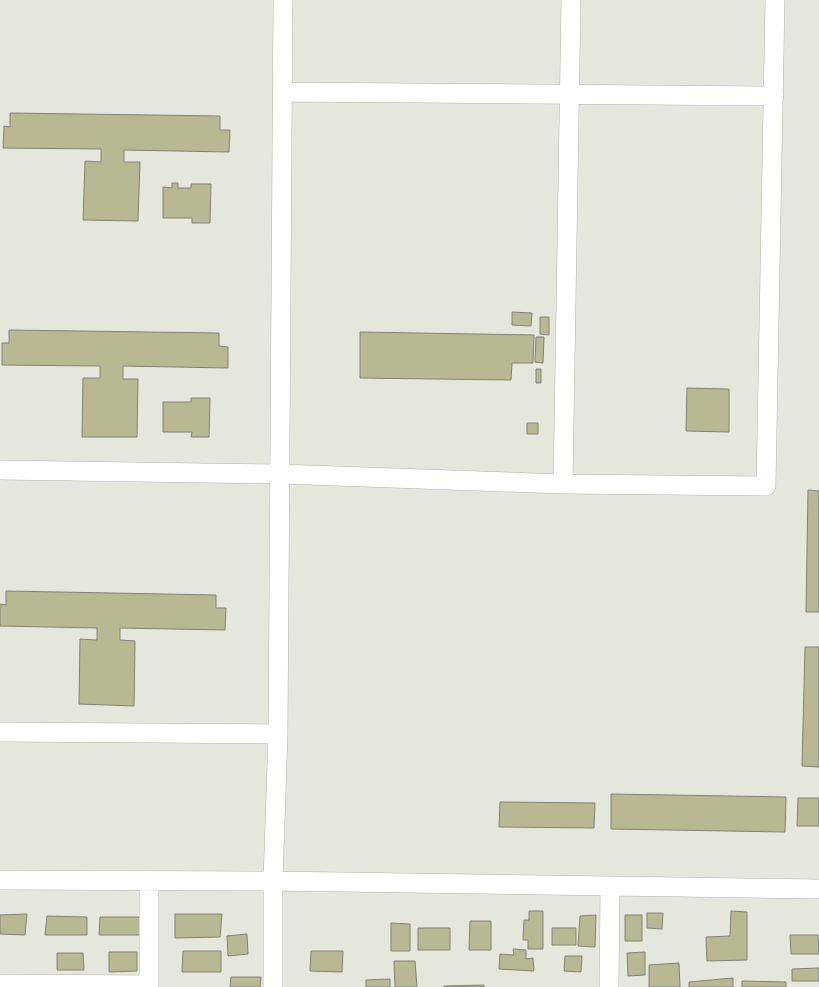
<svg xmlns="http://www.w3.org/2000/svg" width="819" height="987" viewBox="0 0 819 987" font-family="'Sofia Sans Condensed',sans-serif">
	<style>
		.building { fill: #b8b992; stroke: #818278 }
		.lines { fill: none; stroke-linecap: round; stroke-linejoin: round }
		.minor-casing { stroke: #b3b3a9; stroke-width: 20 }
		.minor { stroke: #fff; stroke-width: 19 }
	</style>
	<rect width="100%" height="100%" fill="#e6e7dc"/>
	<!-- building -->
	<path class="building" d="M10 113 220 116V130H230L229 152 124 150V162H140L138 221 83 220 85 161 101 162V149L3 148 4 126 10 127Z
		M172 183H178V188H191V184H211L210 223H192V218H163V187L172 188Z
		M512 312 532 313 531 326 512 325Z
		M540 317H549V335L540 334Z
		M9 330 219 333V346L228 347V368L123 366V379H138L137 437H82L83 378H100V366L2 365V343H9Z
		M360 332 534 335 533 363H512L511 380 360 378Z
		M536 337H544L543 363 535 362Z
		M536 369H541V383H536Z
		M687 388 729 389V432L686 431Z
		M191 398H210L209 437H191L192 432H163V402H191Z
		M527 423H538V434H527Z
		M808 490 819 491V612H806Z
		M6 591 216 595V608H226L225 630 120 628V640L135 641 134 706 79 704 80 639 97 640V628L0 626V604L6 605Z
		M805 647H819V767L802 766Z
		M611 794 786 797 785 832 611 829Z
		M798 798H819V826H797Z
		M500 802 595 803 594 828 499 827Z
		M529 911H543V949H528V940H523L524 920H529Z
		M731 911 747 912V960L707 961 706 937 730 936Z
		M647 913H663L662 929 647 928Z
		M27 914 25 935 0 934V915Z
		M175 914H222L220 937 175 938Z
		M596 915 595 947 578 946 580 916Z
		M625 915H642V941H625Z
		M47 916 87 917V935H45Z
		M100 917H142V935H99Z
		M470 921H491V950H469Z
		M391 923 410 924V951H391Z
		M418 928H450V950H418Z
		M552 928H576V945H552Z
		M247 934 248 954 228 956 227 936Z
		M790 935H818L819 954H791Z
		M513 949 526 950V959L533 958 534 971 499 969 500 954 514 955Z
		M183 951H221V972H182Z
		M311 951H343L342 972 310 971Z
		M109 952H137V971L109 972Z
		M645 952V975L628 976 627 953Z
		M57 953H83L84 970H57Z
		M565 956H582L581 972 564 971Z
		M394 961H415L417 987H395Z
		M679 963 680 987H649V965Z
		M819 968V981H792V969Z
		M231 977H261L260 987H230Z
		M733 978V987H689V982Z
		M390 979V987H366V980Z
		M742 981 786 982V987H742Z
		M484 985V987H444V986Z"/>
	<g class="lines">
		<defs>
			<path id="minor" d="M282 92 774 96
				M0 470 280 474 563 484 766 486 775 0
				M563 484 571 0
				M0 732 278 734
				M0 880 273 881 819 889
				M0 984 149 985
				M149 987V882
				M273 987V881L278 734 283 0
				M609 987 610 887"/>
		</defs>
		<!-- minor casing -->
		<use href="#minor" class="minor-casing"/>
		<!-- minor -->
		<use href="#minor" class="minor"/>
	</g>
</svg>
